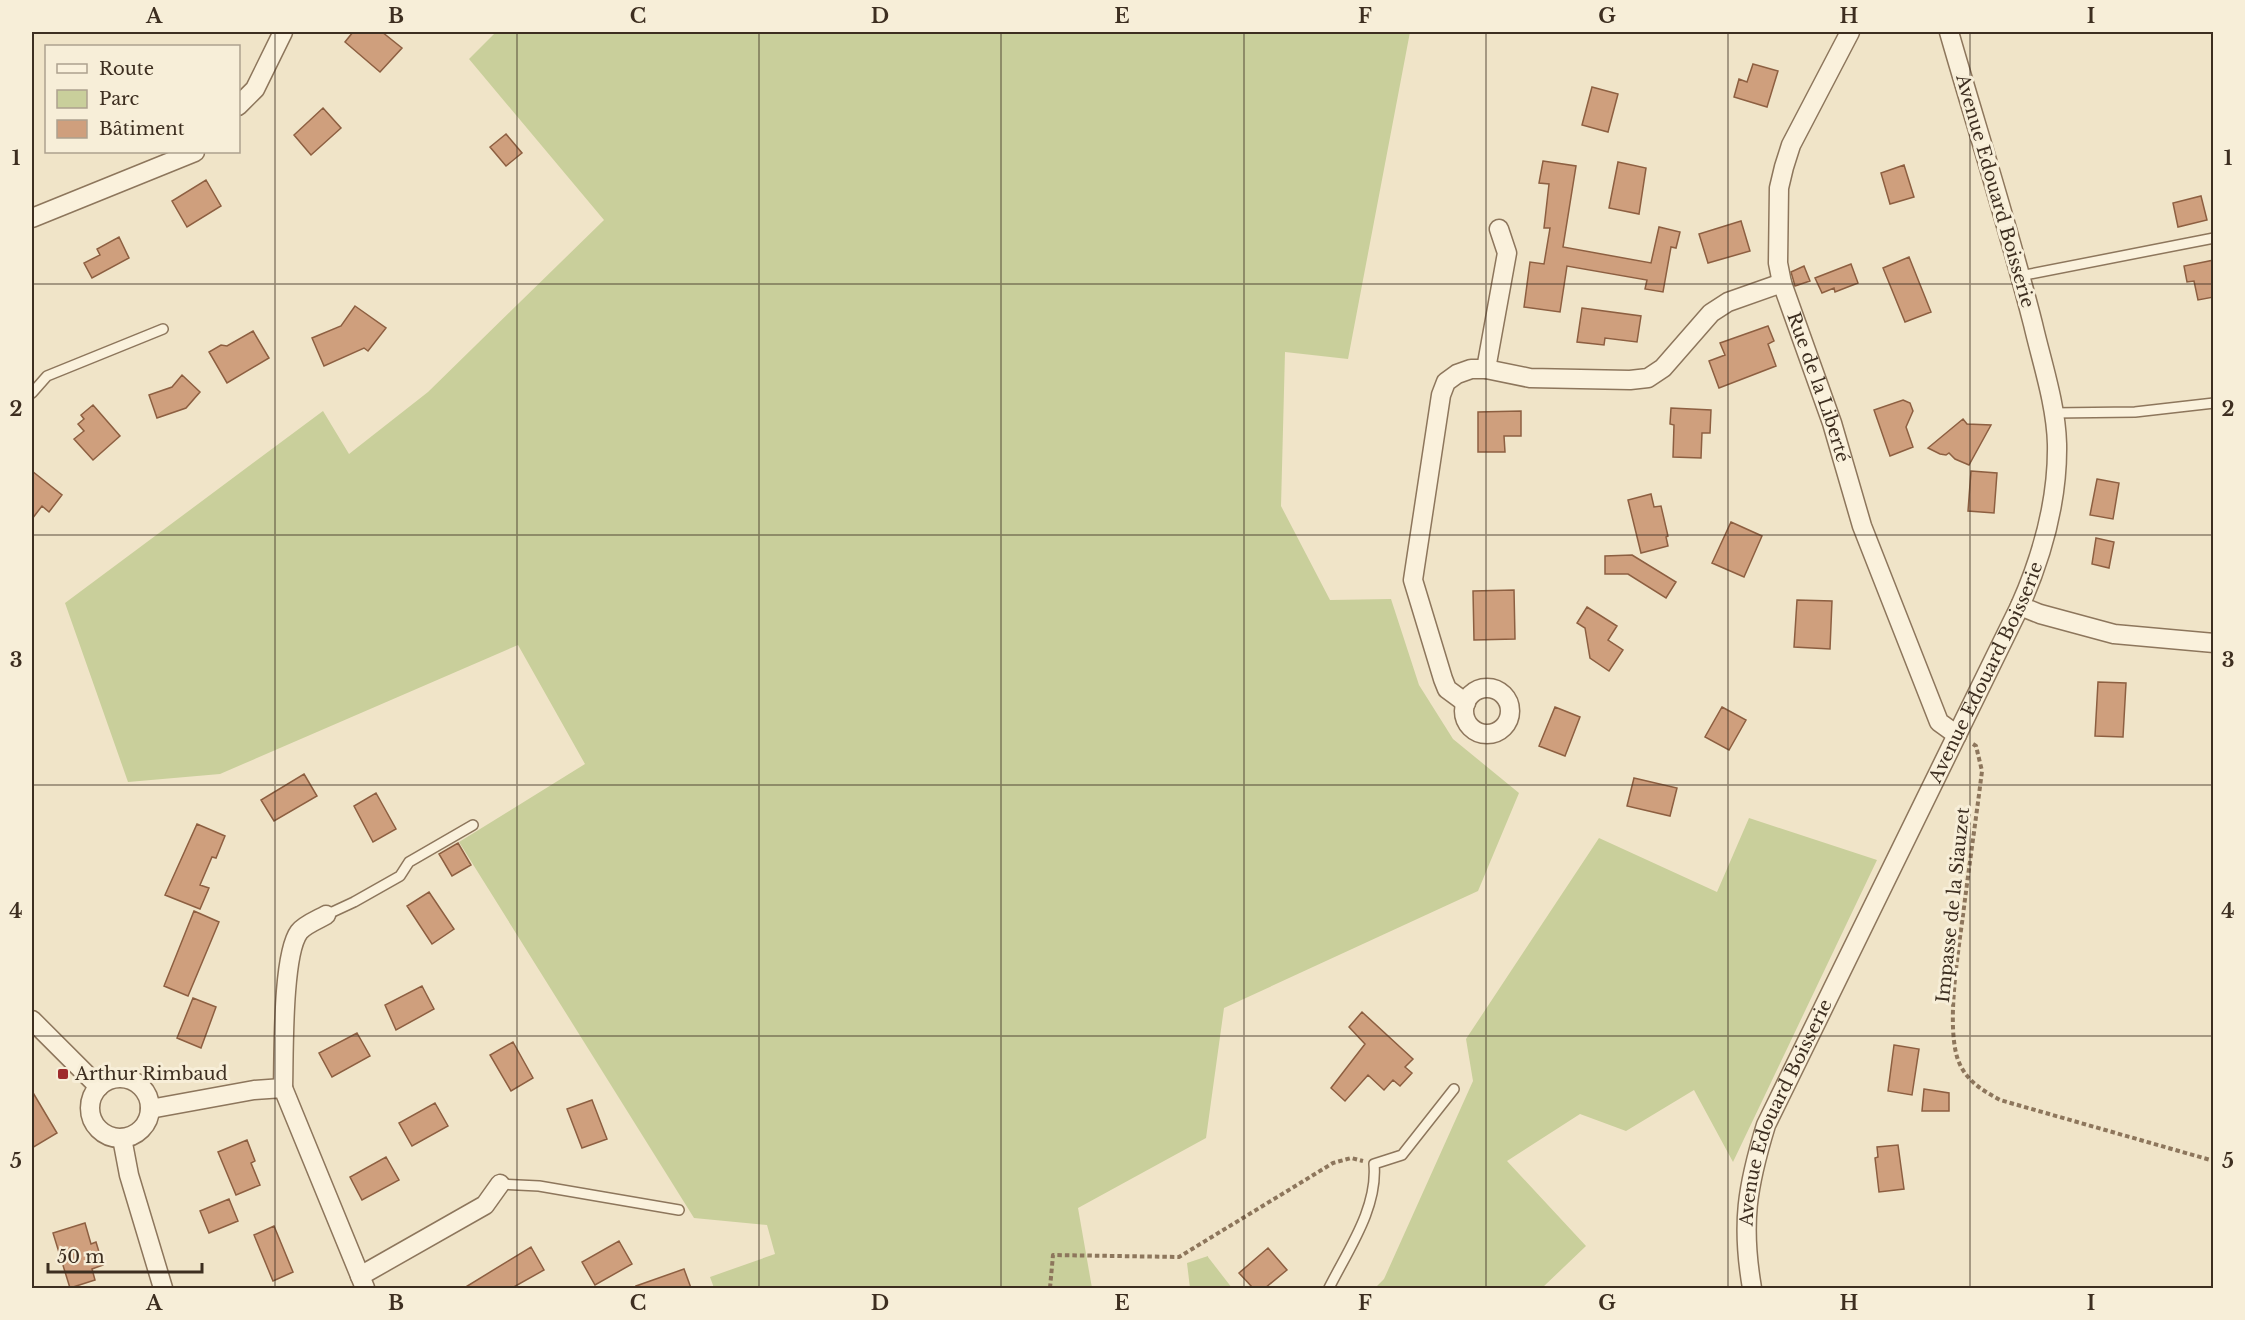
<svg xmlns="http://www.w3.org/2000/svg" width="2245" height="1320" viewBox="0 0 2245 1320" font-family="'Libre Baskerville',serif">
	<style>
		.green { fill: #c9cf9b }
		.building { fill: #cf9f7d; stroke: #8d5f41; stroke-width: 1.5 }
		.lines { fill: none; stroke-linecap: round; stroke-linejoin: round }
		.service-casing { stroke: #8d765c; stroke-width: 12 }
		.minor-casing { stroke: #8d765c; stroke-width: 21 }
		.path { stroke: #8d765c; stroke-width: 4; stroke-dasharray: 4.5 3; stroke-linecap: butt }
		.service { stroke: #faf1dc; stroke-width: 9 }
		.minor { stroke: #faf1dc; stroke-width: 18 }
		.grid { fill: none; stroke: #3d2e20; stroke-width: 1.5; stroke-opacity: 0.55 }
		.poi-dot { fill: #9e2a2b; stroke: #f7eed8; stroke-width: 2 }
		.labels { text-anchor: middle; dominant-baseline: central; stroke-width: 6; stroke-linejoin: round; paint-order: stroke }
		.street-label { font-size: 18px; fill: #3d2e20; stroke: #f7eed8 }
		.poi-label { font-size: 18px; fill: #3d2e20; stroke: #f7eed8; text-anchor: start }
		.neatline { fill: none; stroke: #3d2e20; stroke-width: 2 }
		.grid-label { font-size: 20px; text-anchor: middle; font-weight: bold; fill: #3d2e20 }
	</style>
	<rect width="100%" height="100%" fill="#f0e4c8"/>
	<!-- green -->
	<path class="green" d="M496 32H1410L1348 359 1285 352 1281 506 1330 600 1391 599 1419 685 1453 739 1519 793 1478 891 1224 1008 1206 1138 1078 1208 1092 1288H714L710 1277 775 1254 767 1225 694 1218 459 842 585 764 518 645 220 774 128 782 65 603 323 411 349 454 428 392 604 220 469 59Z
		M1749 818 1877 860 1733 1162 1694 1090 1626 1131 1580 1114 1507 1161 1586 1246 1542 1288H1375L1384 1279 1473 1081 1466 1039 1599 838 1717 892Z
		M1208 1256V1257L1232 1288H1190L1187 1263Z"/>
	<!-- building -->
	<path class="building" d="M353 32H382L402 48 380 72 345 42Z
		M1753 64 1778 71 1767 107 1734 97 1739 79 1747 82Z
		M1592 87 1618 94 1608 132 1582 125Z
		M323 108 341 128 311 155 294 135Z
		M506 134 522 153 506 166 490 147Z
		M1543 161 1576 166 1563 247 1651 263 1659 227 1680 232 1676 248 1671 247 1663 292 1645 289 1647 280 1567 266 1560 312 1524 307 1530 262 1544 264 1550 228H1544L1549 184 1539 183Z
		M1618 162 1646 168 1639 214 1609 208Z
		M1904 165 1914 197 1890 204 1881 173Z
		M206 180 221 206 187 227 172 201Z
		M2201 196 2207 220 2178 227 2173 203Z
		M1741 221 1750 251 1708 263 1699 234Z
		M119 237 129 258 92 278 84 263 100 255 97 249Z
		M1909 257 1931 312 1905 322 1883 268Z
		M2214 260V297L2198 300 2194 281 2187 282 2184 266Z
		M1851 264 1858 283 1835 292 1834 288 1822 293 1815 278Z
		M1804 266 1810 281 1795 286 1791 272Z
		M355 306 386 328 368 351 364 348 324 366 312 338 341 326Z
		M1582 308 1641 316 1637 342 1605 338 1604 345 1577 342Z
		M1768 326 1774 341 1768 344 1776 366 1719 388 1709 361 1725 355 1720 343Z
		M253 331 269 358 227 383 209 352 221 345 227 346Z
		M182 375 200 392 186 408 157 418 149 395 172 387Z
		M1903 400 1910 403 1913 411 1906 427 1913 447 1890 456 1874 410Z
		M93 405 120 436 93 460 74 439 84 431 78 424 84 419 81 415Z
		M1671 408 1711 410 1710 433H1702L1701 458 1673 457 1674 425 1670 424Z
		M1521 411V436H1504L1505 452H1478V412Z
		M1963 419 1967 424 1991 425 1969 465 1955 459 1949 453 1946 455 1940 454 1928 448Z
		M32 471 62 495 49 512 42 506 32 519Z
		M1971 471 1997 473 1994 513 1968 511Z
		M2097 479 2119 483 2113 519 2090 515Z
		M1651 494 1654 507 1661 506 1668 536 1666 537 1668 546 1641 553 1628 500Z
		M1731 522 1762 536 1744 577 1712 563Z
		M2096 538 2114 542 2109 568 2092 564Z
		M1632 555 1676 582 1666 598 1628 574H1605V556Z
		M1514 590 1515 639 1474 640 1473 591Z
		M1797 600 1832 601 1830 649 1794 647Z
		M1587 607 1617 626 1608 640 1623 650 1609 671 1590 658 1585 628 1577 623Z
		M2098 682 2126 683 2123 737 2095 736Z
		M1555 707 1580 717 1565 756 1539 746Z
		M1722 707 1746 720 1729 750 1705 737Z
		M304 774 317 796 274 821 261 800Z
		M1634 778 1677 788 1670 816 1627 806Z
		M376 793 396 829 373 842 354 806Z
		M197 824 225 836 216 858 212 857 200 885 209 888 200 909 165 895Z
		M458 843 471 865 452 876 439 854Z
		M429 892 454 929 432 944 407 906Z
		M194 911 219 922 188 996 164 986Z
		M422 986 434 1009 396 1030 385 1005Z
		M193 998 216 1007 201 1048 177 1038Z
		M1362 1012 1413 1059 1405 1067 1412 1073 1400 1086 1393 1080 1384 1090 1368 1075 1345 1101 1331 1088 1365 1044 1349 1027Z
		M357 1033 370 1056 332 1077 319 1053Z
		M513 1042 533 1078 511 1091 490 1055Z
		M1894 1045 1919 1049 1912 1095 1888 1091Z
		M1924 1089 1949 1093V1111H1922Z
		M32 1091 57 1133 32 1148Z
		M592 1100 607 1139 582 1148 567 1109Z
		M435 1103 448 1126 412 1146 399 1123Z
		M247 1140 255 1161 251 1163 260 1185 236 1195 218 1152Z
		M1898 1145 1904 1189 1879 1192 1875 1158 1878 1157 1877 1147Z
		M386 1157 399 1180 362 1200 350 1177Z
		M229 1199 238 1221 209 1233 200 1211Z
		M85 1223 91 1244 96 1242 103 1265 92 1269 95 1280 70 1288 53 1233Z
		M274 1226 293 1272 273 1281 254 1235Z
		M619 1241 632 1264 595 1285 582 1262Z
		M531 1247 544 1270 512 1288H464Z
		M1268 1248 1287 1270 1265 1288H1253L1239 1273Z
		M684 1269 691 1288H637L636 1286Z"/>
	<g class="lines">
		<defs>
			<path id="service" d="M2020 276 2214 238
				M32 393 47 376 163 329
				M2053 413 2135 412 2214 403
				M326 915 354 902 400 876 409 862 473 825
				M500 1184 539 1186 679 1210
				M1329 1288C1348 1250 1378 1208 1374 1164L1402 1155 1454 1089"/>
			<g id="minor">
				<path id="s1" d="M1850 32 1791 145 1784 167 1779 188 1778 263 1782 283 1832 423 1862 526 1939 722 1957 735"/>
				<path d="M238 106 255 89 283 32"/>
				<path d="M32 218 195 152"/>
				<path d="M1486 369 1507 253 1499 229"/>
				<path d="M2020 606 2040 614 2114 634 2214 643"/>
				<circle cx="1487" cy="711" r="23"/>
				<path d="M1466 703 1447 689 1443 679 1413 580 1441 395 1446 382 1457 374 1471 369H1486L1530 378 1630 380 1648 378 1663 368 1711 313 1728 302 1782 283"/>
				<path d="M32 1020 99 1087"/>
				<circle cx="120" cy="1108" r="30"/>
				<path d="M283 1088C284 1056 282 955 299 932 304 925 319 919 326 915"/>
				<path d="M150 1109 254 1090 283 1088 365 1288"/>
				<path d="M122 1138 129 1175 163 1288"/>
				<path d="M360 1276 485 1205 500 1184"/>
				<path id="s2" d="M1752 1288C1741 1224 1747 1187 1766 1125L2020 606C2043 554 2058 501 2057 444 2056 404 2042 363 2033 324 2008 226 1977 129 1949 32"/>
			</g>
		</defs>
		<!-- service casing -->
		<use href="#service" class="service-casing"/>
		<!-- minor casing -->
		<use href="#minor" class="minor-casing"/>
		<!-- path -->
		<path class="path" d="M1973 744 1976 746 1982 771C1976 819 1969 867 1963 915 1958 954 1946 1025 1958 1060 1966 1081 1982 1090 2000 1100L2214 1161
			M1050 1288 1053 1255 1179 1257 1333 1163 1351 1158 1363 1161"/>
		<!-- service -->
		<use href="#service" class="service"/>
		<!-- minor -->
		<use href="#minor" class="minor"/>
	</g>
	<!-- grid -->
	<path class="grid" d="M275 32V1288M517 32V1288M759 32V1288M1001 32V1288M1244 32V1288M1486 32V1288M1728 32V1288M1970 32V1288M32 284H2214M32 535H2214M32 785H2214M32 1036H2214"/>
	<!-- markers -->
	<rect class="poi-dot" x="57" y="1068" width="12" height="12" rx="3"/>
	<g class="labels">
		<!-- street labels -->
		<g class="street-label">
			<text transform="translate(1995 191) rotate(74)">Avenue Edouard Boisserie</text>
			<text stroke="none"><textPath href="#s1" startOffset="378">Rue de la Liberté</textPath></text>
			<text stroke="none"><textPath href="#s2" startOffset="669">Avenue Edouard Boisserie</textPath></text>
			<text transform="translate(1953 905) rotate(-84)">Impasse de la Siauzet</text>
			<text stroke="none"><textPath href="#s2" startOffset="183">Avenue Edouard Boisserie</textPath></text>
		</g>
		<!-- poi labels -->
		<g class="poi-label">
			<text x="75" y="1074">Arthur Rimbaud</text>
		</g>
	</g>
	<!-- border -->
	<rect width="2245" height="1320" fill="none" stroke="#f7eed8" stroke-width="66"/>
	<!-- legend -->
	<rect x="45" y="45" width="195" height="108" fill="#f7eed8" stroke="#ada18e" stroke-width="1.5"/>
	<rect x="57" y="64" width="30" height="9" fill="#faf1dc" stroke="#ada18e" stroke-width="1.5"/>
	<text x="99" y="75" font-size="18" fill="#3d2e20">Route</text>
	<rect x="57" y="90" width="30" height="18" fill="#c9cf9b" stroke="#ada18e" stroke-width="1.5"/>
	<text x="99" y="105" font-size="18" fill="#3d2e20">Parc</text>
	<rect x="57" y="120" width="30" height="18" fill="#cf9f7d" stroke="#ada18e" stroke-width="1.5"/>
	<text x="99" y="135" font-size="18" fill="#3d2e20">Bâtiment</text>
	<!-- scale -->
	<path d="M48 1263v9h154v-9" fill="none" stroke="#3d2e20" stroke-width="3"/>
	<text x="57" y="1263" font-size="18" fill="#3d2e20" stroke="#f7eed8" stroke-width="4.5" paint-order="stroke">50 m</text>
	<rect x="33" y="33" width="2179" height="1254" class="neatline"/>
	<g class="grid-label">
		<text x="154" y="23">A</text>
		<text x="396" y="23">B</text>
		<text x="638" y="23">C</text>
		<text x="880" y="23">D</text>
		<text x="1122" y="23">E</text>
		<text x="1365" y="23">F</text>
		<text x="1607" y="23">G</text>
		<text x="1849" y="23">H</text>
		<text x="2091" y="23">I</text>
		<text x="16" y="165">1</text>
		<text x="2228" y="165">1</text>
		<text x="16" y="416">2</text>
		<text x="2228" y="416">2</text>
		<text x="16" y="667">3</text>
		<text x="2228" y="667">3</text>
		<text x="16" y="918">4</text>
		<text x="2228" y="918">4</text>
		<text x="16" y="1168">5</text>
		<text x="2228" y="1168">5</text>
		<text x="154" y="1310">A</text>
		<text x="396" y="1310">B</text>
		<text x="638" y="1310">C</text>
		<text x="880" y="1310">D</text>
		<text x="1122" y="1310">E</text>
		<text x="1365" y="1310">F</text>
		<text x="1607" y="1310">G</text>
		<text x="1849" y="1310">H</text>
		<text x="2091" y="1310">I</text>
	</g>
</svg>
